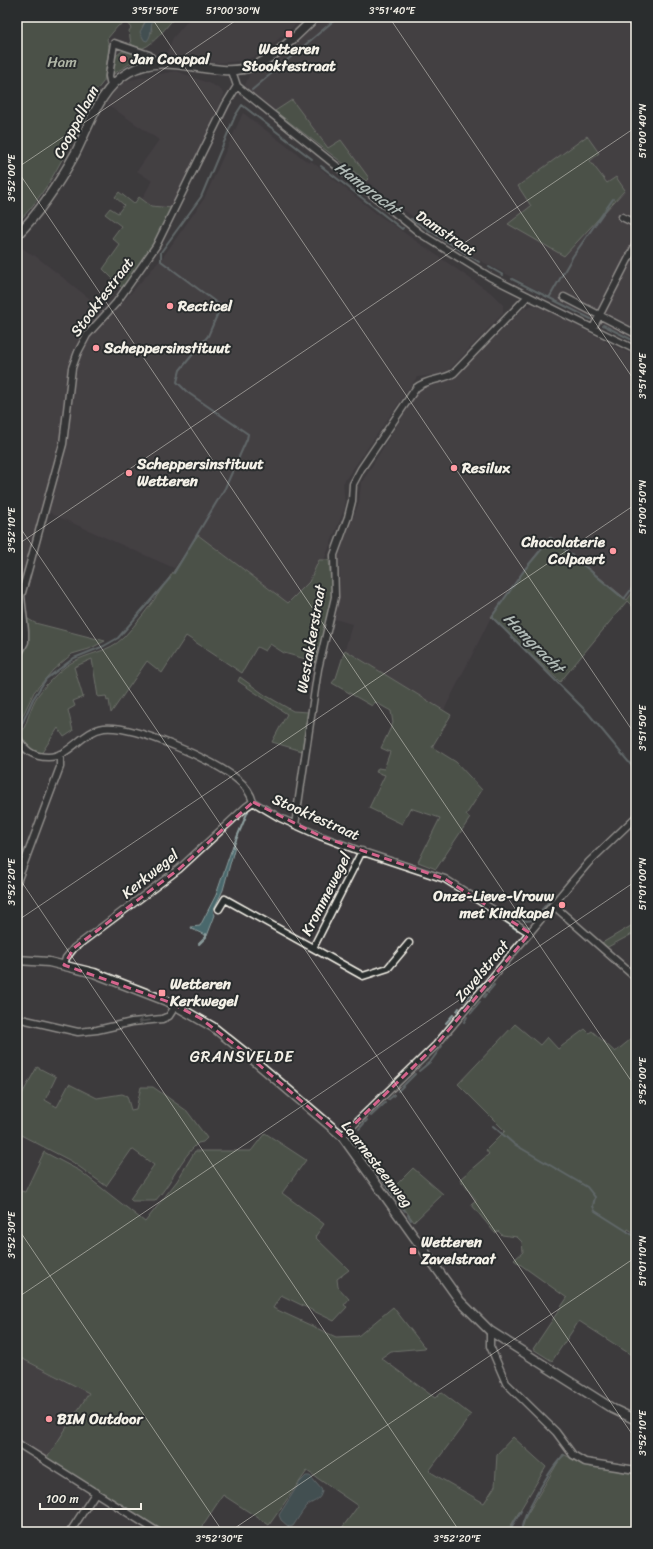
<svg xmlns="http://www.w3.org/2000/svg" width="653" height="1549" viewBox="0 0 653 1549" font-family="Sriracha,sans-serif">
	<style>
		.built { fill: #4d464b }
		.green { fill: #5d6e58; stroke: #a8b0a0 }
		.water { fill: #49676c; stroke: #8d9e9e }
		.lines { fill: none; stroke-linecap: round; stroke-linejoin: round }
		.stream { stroke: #8d9e9e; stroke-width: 2 }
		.minor-casing { stroke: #f4f1e8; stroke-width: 9 }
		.tertiary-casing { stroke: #f4f1e8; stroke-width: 11 }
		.minor { stroke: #2a2d2e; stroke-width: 6 }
		.tertiary { stroke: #2a2d2e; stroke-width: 8 }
		.oneway { stroke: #71726f }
		.marked { fill: none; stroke: #d4648c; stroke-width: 3; stroke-dasharray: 8 5; stroke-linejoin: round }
		.ticks { fill: none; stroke: #f4f1e8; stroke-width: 1; stroke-opacity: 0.45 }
		.poi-dot { fill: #ff9aa2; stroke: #2a2d2e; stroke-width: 1.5 }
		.labels { text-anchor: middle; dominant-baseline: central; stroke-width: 4; stroke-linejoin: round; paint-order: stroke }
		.poi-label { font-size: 15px; font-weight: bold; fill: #f4f1e8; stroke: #2a2d2e; text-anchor: start }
		.park-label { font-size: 15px; fill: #b0b6a7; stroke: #2a2d2e }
		.street-label { font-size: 15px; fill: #f4f1e8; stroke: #2a2d2e }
		.water-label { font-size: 16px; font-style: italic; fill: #b0bab6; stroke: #2a2d2e }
		.neighbourhood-label { font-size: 16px; letter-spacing: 1px; fill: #f4f1e8; stroke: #2a2d2e }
		.neatline { fill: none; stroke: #f4f1e8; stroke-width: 1.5 }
		.ticks-label { font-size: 10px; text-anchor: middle; fill: #f4f1e8 }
	</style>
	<rect width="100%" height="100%" fill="#3d3a3d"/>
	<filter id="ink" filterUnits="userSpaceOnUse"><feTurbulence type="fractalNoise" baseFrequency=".025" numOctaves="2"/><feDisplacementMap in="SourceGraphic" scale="8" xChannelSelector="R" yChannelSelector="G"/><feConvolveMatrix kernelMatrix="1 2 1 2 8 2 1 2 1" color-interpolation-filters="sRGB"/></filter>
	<g filter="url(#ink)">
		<!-- built -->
		<path class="built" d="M191 17H304L268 48 254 57 239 61 218 63 166 55 173 38Z
			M326 17H636V340L561 304 547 295 477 259 416 219 253 94 245 85 250 74 275 60Z
			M176 71 213 85 221 90 224 95 172 208 158 207 151 206 142 199 152 181 137 171 159 140 107 104 114 92 125 81Z
			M243 113 309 163 311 161 377 214 491 293 503 305V313L449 370 441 374 417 377 343 483 345 507 324 560H319L309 582 288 603 198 535 174 568 41 509 18 595 21 641 18 652 17 651V244L33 256 34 255 104 310 114 312 163 257 204 199Z
			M533 305 552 312 617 348 636 356V588L627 601 529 564 491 617 444 710 345 650 352 624 335 619 340 592 339 554 359 503 361 484 417 392 424 386 455 378 523 309Z
			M17 1356 89 1393 47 1458 17 1439Z"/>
		<!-- green -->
		<path class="green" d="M17 17H148L142 27 152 33 151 23 155 17H175C168 25 153 45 143 48 138 49 135 46 131 44L129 31 131 28 126 22 118 26 107 39 109 47 104 81 96 91C72 137 54 187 17 223Z
			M122 51 130 52 142 60 129 64 112 75 116 56Z
			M292 100 328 148 341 140 369 178 366 181 275 111Z
			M587 136 599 153 590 161 607 183 616 177 625 190 564 256 508 224 531 206 518 186Z
			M119 192 134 204 139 197 151 206 172 208 155 240 123 289 103 269 120 245 112 238 121 226 105 214 110 208 118 213 124 205 115 197Z
			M198 535 288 603 309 582 319 560H329L332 596 316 662 284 653 270 644 265 651 257 647 242 673 186 636 162 673 147 661 111 713 109 700 107 701 106 696 98 697 92 659 74 667 83 697 73 701 75 706 68 710 73 731 64 737 58 728 41 754 27 747 20 736C27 724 29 712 35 700 41 689 60 669 71 663 87 653 109 652 123 638 152 608 174 569 198 535Z
			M550 537 627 600 636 588V610L627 601 560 682 491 617 529 564Z
			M26 615 28 619 35 623 105 641 89 649 72 654 53 670 34 692 17 728V664L27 645 28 626Z
			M345 650 451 715 432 747 456 762 482 790 466 815 470 818 436 869 418 862 440 818 410 808 402 824 369 808 385 775 376 772 378 768 384 769 390 752 381 748 393 723 391 711 375 702 372 706 332 683 336 678Z
			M240 677 265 695 293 711 308 712 302 751 272 742 287 714 238 681Z
			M636 923V932L606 948 602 943Z
			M515 1024 540 1045 547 1037 558 1049 585 1029 589 1033 592 1031 615 1052 636 1035V1234L628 1229 627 1232 636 1237V1358L579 1321 552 1361 533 1349 567 1298 514 1260 523 1252 522 1242 517 1237 502 1235 498 1231 495 1233 471 1204 476 1200 460 1179 489 1154 486 1150 505 1131 458 1084Z
			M37 1067 56 1077 45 1100 57 1107 69 1084 97 1098 122 1094 127 1096 131 1110 136 1109 141 1087H153L187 1111 207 1138 203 1142 198 1143C180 1159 172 1183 155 1201H132L130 1199 154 1165 132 1149 106 1186 71 1161 17 1133V1103Z
			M265 1133 306 1160 282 1193 324 1224 315 1237 349 1270 337 1279 338 1287 349 1299 344 1305 347 1307 334 1321 281 1295 273 1308 336 1337 358 1336 393 1307 425 1348 391 1351 381 1358 435 1398 441 1392 471 1415 429 1471C447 1483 466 1492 484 1503L495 1486 497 1454 513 1437 546 1467 510 1527 500 1529 498 1532H339L358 1506 307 1471 269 1525 223 1495 198 1532H166L47 1458 89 1393 17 1356V1190L25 1192 44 1152 80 1171 145 1222 177 1181 195 1151H251Z
			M413 1168 443 1194 414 1222 391 1190Z
			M563 1454 584 1465 636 1474V1532H523L522 1528 526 1516Z"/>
		<!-- water -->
		<path class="water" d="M148 17H155C148 25 154 33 147 41L144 40 140 32Z
			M233 845 235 846 223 890 213 911 215 915 207 936 192 929 191 927 200 926 216 895Z
			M306 1476H310L322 1490C321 1502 311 1501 306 1507 301 1513 297 1520 293 1526L289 1527 281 1520 279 1515 300 1482Z"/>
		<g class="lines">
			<!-- stream -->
			<path class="stream" d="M252 90 338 17
				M321 166 402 229 403 228
				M411 219 479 262
				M489 267 503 275
				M512 279 591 319
				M549 298 573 256 613 199
				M603 325 636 342
				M174 573 225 488 247 439 248 434 187 392 177 382 180 370 208 336 221 306 161 261V252L201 197 235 116 242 105 312 159
				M636 583 624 599 551 538 525 569 493 615V618L588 713 636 771
				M18 733 33 699 46 679 74 658 104 646 118 638 170 578
				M233 847 248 811
				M538 914 552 898
				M496 915 517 930
				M514 915 526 921 533 920
				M199 944 206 937V934
				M478 986 480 983
				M488 992 494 985
				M484 997 486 994
				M463 1002 471 993
				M457 1011 459 1008
				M471 1013 480 1002
				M464 1022 467 1017
				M446 1023 453 1015
				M419 1071 431 1061 442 1046
				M398 1091 415 1074
				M388 1100 394 1095
				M371 1116 385 1103
				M493 1126 514 1144 587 1187 595 1197 593 1206 595 1211 636 1237
				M359 1129 367 1120
				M353 1136V1140L405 1211
				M408 1215 411 1220
				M511 1532 509 1531 521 1511
				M522 1532C518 1521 554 1463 564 1455"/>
			<defs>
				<path id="minor" d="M232 71 237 86 421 234 490 277 636 350
					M111 86 109 76 114 43 149 55 156 63
					M622 217 636 224
					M564 297 636 334
					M593 328 636 244
					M17 657 25 642V631L21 596 63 444 72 368 78 352 87 335 116 303 156 246 226 104 237 86
					M17 737C24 750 33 757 48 757 70 757 82 731 104 728 134 725 215 760 238 780 245 785 251 794 253 802L280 818 320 836 357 850 445 879 530 933
					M295 825 318 669 335 597 334 555 348 517 352 501 353 484 361 469 416 388C428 378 442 381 454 373L528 296
					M17 882 60 767V754
					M553 905 636 978
					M219 909 225 899 363 976 388 968 409 943
					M313 948 362 851
					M64 965 66 958 74 948 179 869 246 807 253 802
					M17 1018 78 1032 97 1030 132 1022 162 1019 169 1016 176 1005
					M342 1136 436 1045 571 883 589 862 636 817
					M490 1331V1346L506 1383 556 1432 573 1455 585 1462 636 1470
					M17 1443 158 1532
					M70 1532 96 1492"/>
				<path id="tertiary" d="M17 235C41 211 59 183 75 154 90 125 99 89 129 72 168 49 214 81 254 66 278 56 298 33 316 17
					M17 960 49 962 94 973 169 1002 213 1027 243 1051 342 1136 460 1301 490 1331 613 1409 636 1420"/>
			</defs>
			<!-- minor casing -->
			<use href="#minor" class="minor-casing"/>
			<!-- tertiary casing -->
			<use href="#tertiary" class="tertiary-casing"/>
			<!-- minor -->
			<use href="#minor" class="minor"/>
			<!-- tertiary -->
			<use href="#tertiary" class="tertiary"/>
		</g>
		<!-- one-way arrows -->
		<defs><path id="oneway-shaft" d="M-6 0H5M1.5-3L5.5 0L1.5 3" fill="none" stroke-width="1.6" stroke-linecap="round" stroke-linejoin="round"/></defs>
		<use class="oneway" href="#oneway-shaft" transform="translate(144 1021) rotate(174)"/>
	</g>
	<!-- marked area -->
	<path d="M0 0H653V1549H0ZM253 802 320 836 445 879 530 933 436 1045 342 1136 243 1051 200 1018 169 1002 64 965 74 948 179 869Z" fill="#3d3a3d" fill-opacity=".55" fill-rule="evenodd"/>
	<path class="marked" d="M253 802 320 836 445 879 530 933 436 1045 342 1136 243 1051 200 1018 169 1002 64 965 74 948 179 869Z"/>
	<!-- ticks -->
	<path class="ticks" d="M151 17 636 736M389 17 636 383M627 17 636 31M17 168 241 17M17 170 636 1088M17 523 636 1440M17 545 636 127M17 875 460 1532M17 921 636 504M17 1227 223 1532M17 1298 636 881M229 1532 636 1257"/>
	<!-- markers -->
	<g class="poi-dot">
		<rect x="285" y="30" width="8" height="8" rx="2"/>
		<circle cx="123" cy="59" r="4"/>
		<circle cx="170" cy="306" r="4"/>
		<circle cx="96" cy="348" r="4"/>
		<circle cx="454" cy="468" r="4"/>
		<circle cx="129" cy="473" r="4"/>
		<circle cx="613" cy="551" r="4"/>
		<circle cx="562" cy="905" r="4"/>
		<rect x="158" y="989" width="8" height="8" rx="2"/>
		<rect x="409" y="1247" width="8" height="8" rx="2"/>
		<circle cx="49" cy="1419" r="4"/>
	</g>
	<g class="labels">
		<!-- poi labels -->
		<g class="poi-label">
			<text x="289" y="49" text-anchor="middle">Wetteren<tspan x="289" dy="17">Stooktestraat</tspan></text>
			<text x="131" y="59">Jan Cooppal</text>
			<text x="178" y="306">Recticel</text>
			<text x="104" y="348">Scheppersinstituut</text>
			<text x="137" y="464">Scheppersinstituut<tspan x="137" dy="17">Wetteren</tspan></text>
			<text x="462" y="468">Resilux</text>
			<text x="605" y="542" text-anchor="end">Chocolaterie<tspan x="605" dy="17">Colpaert</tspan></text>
			<text x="554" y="896" text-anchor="end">Onze-Lieve-Vrouw<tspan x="554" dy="17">met Kindkapel</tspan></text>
			<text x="170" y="984">Wetteren<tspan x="170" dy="17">Kerkwegel</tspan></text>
			<text x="421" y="1242">Wetteren<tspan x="421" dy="17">Zavelstraat</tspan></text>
			<text x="57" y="1419">BIM Outdoor</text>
		</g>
		<!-- park labels -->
		<g class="park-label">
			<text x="62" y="62">Ham</text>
		</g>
		<!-- street labels -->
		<g class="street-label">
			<text transform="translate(76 122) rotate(-62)">Cooppallaan</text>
			<text transform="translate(446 233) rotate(34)">Damstraat</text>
			<text transform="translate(102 297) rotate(-53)">Stooktestraat</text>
			<text transform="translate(311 639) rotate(-80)">Westakkerstraat</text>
			<text transform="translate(316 817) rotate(24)">Stooktestraat</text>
			<text transform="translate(150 874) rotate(-39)">Kerkwegel</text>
			<text transform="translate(326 894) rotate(-63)">Krommewegel</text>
			<text transform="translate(482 971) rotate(-50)">Zavelstraat</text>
			<text transform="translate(377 1164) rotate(52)">Laarnesteenweg</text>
		</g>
		<!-- water labels -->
		<g class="water-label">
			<text transform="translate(368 188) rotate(37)">Hamgracht</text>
			<text transform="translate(534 643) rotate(45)">Hamgracht</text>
		</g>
		<!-- neighbourhood labels -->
		<g class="neighbourhood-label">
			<text x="242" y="1056">GRANSVELDE</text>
		</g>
	</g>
	<!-- margin -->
	<rect width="653" height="1549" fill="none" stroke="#2a2d2e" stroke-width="44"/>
	<!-- scale -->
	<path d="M40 1503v6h101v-6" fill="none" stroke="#f4f1e8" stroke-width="2"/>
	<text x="46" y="1503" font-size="12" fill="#f4f1e8" stroke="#2a2d2e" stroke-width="3" paint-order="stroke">100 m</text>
	<rect x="22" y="22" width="609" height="1505" class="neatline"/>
	<g class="ticks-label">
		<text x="155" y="14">3°51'50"E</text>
		<text x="233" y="14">51°00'30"N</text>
		<text x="392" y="14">3°51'40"E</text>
		<text transform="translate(642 131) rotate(-90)" y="4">51°00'40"N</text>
		<text transform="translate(11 178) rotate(-90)" y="4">3°52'00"E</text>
		<text transform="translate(642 376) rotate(-90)" y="4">3°51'40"E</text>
		<text transform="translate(642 507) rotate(-90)" y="4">51°00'50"N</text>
		<text transform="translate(11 530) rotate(-90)" y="4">3°52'10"E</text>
		<text transform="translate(642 728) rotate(-90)" y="4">3°51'50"E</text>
		<text transform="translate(11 882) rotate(-90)" y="4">3°52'20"E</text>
		<text transform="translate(642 884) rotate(-90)" y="4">51°01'00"N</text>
		<text transform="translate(642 1081) rotate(-90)" y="4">3°52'00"E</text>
		<text transform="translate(11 1235) rotate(-90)" y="4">3°52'30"E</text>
		<text transform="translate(642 1261) rotate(-90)" y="4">51°01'10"N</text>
		<text transform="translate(642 1433) rotate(-90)" y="4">3°52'10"E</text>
		<text x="219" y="1542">3°52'30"E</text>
		<text x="457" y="1542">3°52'20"E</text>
	</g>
</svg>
